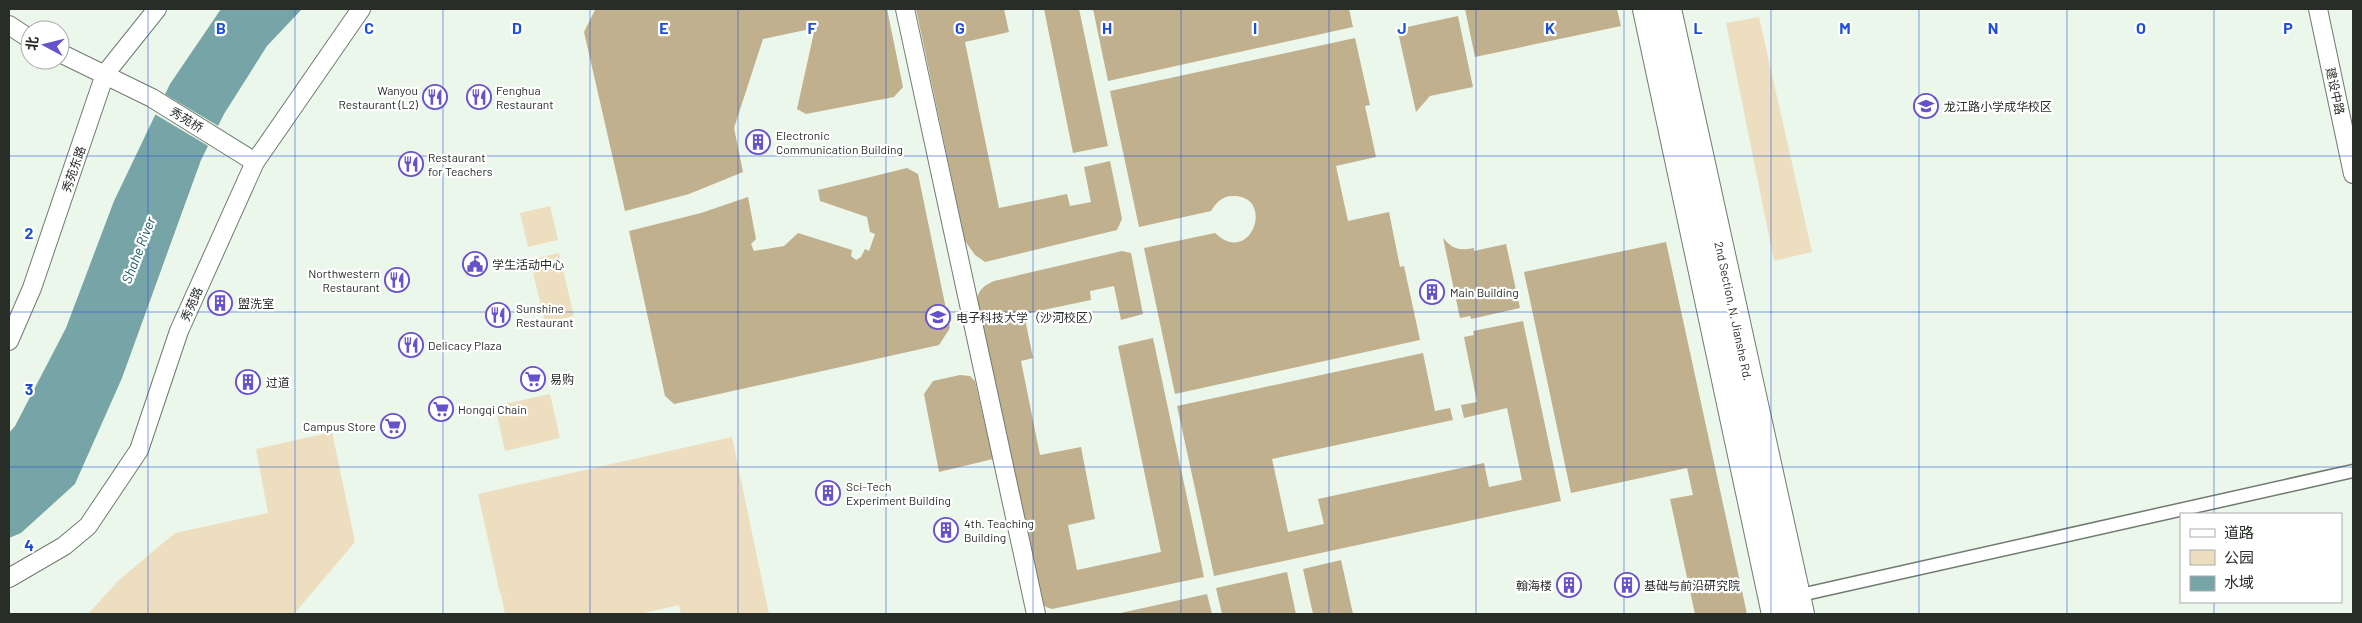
<svg xmlns="http://www.w3.org/2000/svg" width="2362" height="623" viewBox="0 0 2362 623" font-family="Barlow,'Noto Sans SC',sans-serif">
	<style>
		.green { fill: #eddebf }
		.forest { fill: #c0b08e }
		.water { fill: #77a5a7 }
		.pier { fill: #ebf7ea }
		.lines { fill: none; stroke-linecap: round; stroke-linejoin: round }
		.pedestrian-casing { stroke: #707b6f; stroke-width: 15 }
		.minor-casing { stroke: #707b6f; stroke-width: 20 }
		.primary-casing { stroke: #707b6f; stroke-width: 30 }
		.pedestrian { stroke: #fff; stroke-width: 12 }
		.minor { stroke: #fff; stroke-width: 18 }
		.primary { stroke: #fff; stroke-width: 28 }
		.grid { fill: none; stroke: #1d4ed8; stroke-width: 1; stroke-opacity: 0.55 }
		.labels { text-anchor: middle; dominant-baseline: central; stroke-width: 4.5; stroke-linejoin: round; paint-order: stroke }
		.poi-label { font-size: 12px; fill: #282d28; stroke: #fff; text-anchor: start }
		.street-label { font-size: 12px; fill: #282d28; stroke: #fff }
		.water-label { font-size: 14px; font-style: italic; fill: #1b5b5f; stroke: #fff }
		.grid-label { font-size: 16px; text-anchor: middle; font-weight: bold; fill: #1d4ed8; stroke: #fff; stroke-width: 4.5; stroke-linejoin: round; paint-order: stroke }
	</style>
	<rect width="100%" height="100%" fill="#ebf7ea"/>
	<!-- green -->
	<path class="green" d="M1759 17 1812 252 1774 261 1726 23Z
		M550 206 558 240 528 247 520 213Z
		M559 253 574 316 545 323 530 260Z
		M550 394 560 438 505 451 495 406Z
		M332 432 355 542 294 614H88L120 579 175 533 268 513 256 449Z
		M732 437 769 614H681L679 605 639 614H505L501 594 518 590 500 594 478 494Z"/>
	<!-- forest -->
	<path class="forest" d="M603 9H887L903 87 894 97 806 114 797 109 815 28 763 39 734 128 743 172 689 194 625 211 584 32 595 10Z
		M916 9H1004L1009 32 965 42 999 208 1067 194 1070 206 1091 202 1084 167 1110 161 1122 219 1117 230 985 262 975 255 965 241Z
		M1044 9H1079L1108 146 1073 153Z
		M1093 9H1349L1353 27 1108 81Z
		M1465 9H1617L1621 26 1475 57Z
		M1458 16 1473 87 1430 96 1416 112 1398 32 1408 30 1407 27Z
		M1355 38 1370 105 1365 106 1376 157 1336 166 1348 221 1389 212 1400 267 1404 266 1420 340 1175 394 1144 248 1215 233C1252 268 1276 194 1232 196 1222 196 1216 203 1211 211L1139 227 1110 91Z
		M907 168 918 174 950 328 939 345 674 404 665 396 629 231 701 213 748 197 756 239 751 244 754 251 784 246 798 233 852 250 851 256 856 260 861 257 865 249 869 251 875 234 870 232 867 217 820 201 818 190Z
		M1443 238C1453 249 1458 251 1474 248V251L1506 244 1520 308 1471 319 1470 316 1460 318Z
		M1666 242 1747 614H1695L1670 499 1693 495 1687 468 1571 493 1524 272Z
		M1122 251 1131 253 1143 314 1121 320 1114 286 1090 291 1091 300 1024 314 1033 358 1021 361 1040 455 1081 447 1095 519 1068 525 1077 570 1161 552 1118 346 1153 338 1204 577 1052 609 1046 607 1039 601 977 301C978 289 984 286 994 281Z
		M1523 321 1561 501 1214 576 1177 406 1423 353 1435 411 1450 408 1453 420 1272 459 1288 532 1324 524 1318 499 1484 463 1489 487 1522 480 1507 408 1464 418 1461 405 1477 402 1464 337 1474 335 1473 331Z
		M960 375 970 376 975 381 993 459 939 472 924 394 933 381Z
		M1341 560 1353 614H1313L1303 569Z
		M1287 572 1296 614H1222L1216 588Z
		M1207 594 1212 614H1116Z"/>
	<!-- water -->
	<path class="water" d="M221 9H302L267 46 224 114 201 160 122 378 75 484 21 533 9 538V433L15 426 66 328 114 201 170 84Z"/>
	<!-- pier -->
	<path class="pier" d="M163 93 220 127 210 147 153 113Z"/>
	<g class="lines">
		<defs>
			<path id="pedestrian" d="M1796 596 2353 471"/>
			<path id="minor" d="M905 9 1036 614
				M2318 9 2353 174
				M9 25 30 39
				M60 53 152 98 255 162
				M9 341 32 288 105 74 157 9
				M9 578 64 546 88 526 139 450 179 331 255 162 361 9"/>
			<path id="primary" d="M1647 9 1776 614
				M1667 9 1800 614"/>
		</defs>
		<!-- pedestrian casing -->
		<use href="#pedestrian" class="pedestrian-casing"/>
		<!-- minor casing -->
		<use href="#minor" class="minor-casing"/>
		<!-- primary casing -->
		<use href="#primary" class="primary-casing"/>
		<!-- pedestrian -->
		<use href="#pedestrian" class="pedestrian"/>
		<!-- minor -->
		<use href="#minor" class="minor"/>
		<!-- primary -->
		<use href="#primary" class="primary"/>
	</g>
	<!-- grid -->
	<path class="grid" d="M148 9V614M295 9V614M443 9V614M590 9V614M738 9V614M886 9V614M1033 9V614M1181 9V614M1329 9V614M1476 9V614M1624 9V614M1771 9V614M1919 9V614M2067 9V614M2214 9V514M9 156H2353M9 312H2353M9 467H2353M2214 602V614"/>
	<!-- icons -->
	<defs>
		<symbol id="restaurant-ring" viewBox="-11 -11 22 22"><circle r="9.5" fill="#fff" stroke="#6852cc" stroke-width="1.5"/><path d="M-5-6h1v4h1v-4h1v4h1v-4h1v5L-1.5 .5V6h-2V.5L-5-1ZM5-6V6H3V1.5H1.5Q1.5-4 5-6Z" fill="#6852cc"/></symbol>
		<symbol id="school-ring" viewBox="-11 -11 22 22"><circle r="9.5" fill="#fff" stroke="#6852cc" stroke-width="1.5"/><path d="M0-5L7-2L0 1L-7-2ZM-4 1L0 2.5L4 1V4Q0 6-4 4Z" fill="#6852cc"/></symbol>
		<symbol id="building-ring" viewBox="-11 -11 22 22"><circle r="9.5" fill="#fff" stroke="#6852cc" stroke-width="1.5"/><path d="M-4-6H4V6H1V3H-1V6H-4ZM-2.5-4.3h1.7v1.8h-1.7ZM.8-4.3h1.7v1.8H.8ZM-2.5-1h1.7V.8h-1.7ZM.8-1h1.7V.8H.8Z" fill="#6852cc"/></symbol>
		<symbol id="civic-ring" viewBox="-11 -11 22 22"><circle r="9.5" fill="#fff" stroke="#6852cc" stroke-width="1.5"/><path d="M-.6-6.5H3V-4.5H.6V-3L4-1V1h2V6H-6V1h2V-1L-.6-3ZM-1.2 2.5V6h2.4V2.5Z" fill="#6852cc"/></symbol>
		<symbol id="university-ring" viewBox="-11 -11 22 22"><circle r="9.5" fill="#fff" stroke="#6852cc" stroke-width="1.5"/><path d="M0-5L7-2L0 1L-7-2ZM-4 1L0 2.5L4 1V4Q0 6-4 4Z" fill="#6852cc"/></symbol>
		<symbol id="supermarket-ring" viewBox="-11 -11 22 22"><circle r="9.5" fill="#fff" stroke="#6852cc" stroke-width="1.5"/><path d="M-6-5.5h2.5l.6 2H6L4.5 2H-2.5L-4.4-4H-6ZM-1.5 3.2a1.3 1.3 0 1 0 .1 0ZM3 3.2a1.3 1.3 0 1 0 .1 0Z" fill="#6852cc"/></symbol>
	</defs>
	<g fill-rule="evenodd">
		<use href="#restaurant-ring" x="421" y="83" width="28" height="28"/>
		<use href="#restaurant-ring" x="465" y="83" width="28" height="28"/>
		<use href="#school-ring" x="1912" y="92" width="28" height="28"/>
		<use href="#building-ring" x="744" y="128" width="28" height="28"/>
		<use href="#restaurant-ring" x="397" y="150" width="28" height="28"/>
		<use href="#civic-ring" x="461" y="250" width="28" height="28"/>
		<use href="#restaurant-ring" x="383" y="266" width="28" height="28"/>
		<use href="#building-ring" x="1418" y="278" width="28" height="28"/>
		<use href="#building-ring" x="206" y="289" width="28" height="28"/>
		<use href="#restaurant-ring" x="484" y="301" width="28" height="28"/>
		<use href="#university-ring" x="924" y="303" width="28" height="28"/>
		<use href="#restaurant-ring" x="397" y="331" width="28" height="28"/>
		<use href="#supermarket-ring" x="519" y="365" width="28" height="28"/>
		<use href="#building-ring" x="234" y="368" width="28" height="28"/>
		<use href="#supermarket-ring" x="427" y="395" width="28" height="28"/>
		<use href="#supermarket-ring" x="379" y="412" width="28" height="28"/>
		<use href="#building-ring" x="814" y="479" width="28" height="28"/>
		<use href="#building-ring" x="932" y="516" width="28" height="28"/>
		<use href="#building-ring" x="1555" y="571" width="28" height="28"/>
		<use href="#building-ring" x="1613" y="571" width="28" height="28"/>
	</g>
	<g class="labels">
		<!-- poi labels -->
		<g class="poi-label">
			<text x="418" y="90" text-anchor="end">Wanyou<tspan x="418" dy="14">Restaurant (L2)</tspan></text>
			<text x="496" y="90">Fenghua<tspan x="496" dy="14">Restaurant</tspan></text>
			<text x="1944" y="106">龙江路小学成华校区</text>
			<text x="776" y="135">Electronic<tspan x="776" dy="14">Communication Building</tspan></text>
			<text x="428" y="157">Restaurant<tspan x="428" dy="14">for Teachers</tspan></text>
			<text x="492" y="264">学生活动中心</text>
			<text x="380" y="273" text-anchor="end">Northwestern<tspan x="380" dy="14">Restaurant</tspan></text>
			<text x="1450" y="292">Main Building</text>
			<text x="238" y="303">盥洗室</text>
			<text x="516" y="308">Sunshine<tspan x="516" dy="14">Restaurant</tspan></text>
			<text x="956" y="317">电子科技大学（沙河校区）</text>
			<text x="428" y="345">Delicacy Plaza</text>
			<text x="550" y="379">易购</text>
			<text x="266" y="382">过道</text>
			<text x="458" y="409">Hongqi Chain</text>
			<text x="376" y="426" text-anchor="end">Campus Store</text>
			<text x="846" y="486">Sci-Tech<tspan x="846" dy="14">Experiment Building</tspan></text>
			<text x="964" y="523">4th. Teaching<tspan x="964" dy="14">Building</tspan></text>
			<text x="1552" y="585" text-anchor="end">翰海楼</text>
			<text x="1644" y="585">基础与前沿研究院</text>
		</g>
		<!-- street labels -->
		<g class="street-label">
			<text transform="translate(2336 91) rotate(78)">建设中路</text>
			<text transform="translate(187 119) rotate(31)">秀苑桥</text>
			<text transform="translate(73 169) rotate(-71)">秀苑东路</text>
			<text transform="translate(191 304) rotate(-66)">秀苑路</text>
			<text transform="translate(1734 311) rotate(78)">2nd Section, N. Jianshe Rd.</text>
		</g>
		<!-- water labels -->
		<g class="water-label">
			<text transform="translate(138 250) rotate(-69)">Shahe River</text>
		</g>
	</g>
	<g class="grid-label">
		<text x="221" y="34">B</text>
		<text x="369" y="34">C</text>
		<text x="517" y="34">D</text>
		<text x="664" y="34">E</text>
		<text x="812" y="34">F</text>
		<text x="960" y="34">G</text>
		<text x="1107" y="34">H</text>
		<text x="1255" y="34">I</text>
		<text x="1402" y="34">J</text>
		<text x="1550" y="34">K</text>
		<text x="1698" y="34">L</text>
		<text x="1845" y="34">M</text>
		<text x="1993" y="34">N</text>
		<text x="2141" y="34">O</text>
		<text x="2288" y="34">P</text>
		<text x="29" y="239">2</text>
		<text x="29" y="395">3</text>
		<text x="29" y="551">4</text>
	</g>
	<!-- border -->
	<rect width="2362" height="623" fill="none" stroke="#282d28" stroke-width="20"/>
	<!-- legend -->
	<rect x="2180" y="513" width="162" height="90" fill="#ffffff" stroke="#a9aba9"/>
	<rect x="2190" y="529" width="25" height="8" fill="#ffffff" stroke="#a9aba9"/>
	<text x="2224" y="538" font-size="15" fill="#282d28">道路</text>
	<rect x="2190" y="550" width="25" height="15" fill="#eddebf" stroke="#a9aba9"/>
	<text x="2224" y="563" font-size="15" fill="#282d28">公园</text>
	<rect x="2190" y="576" width="25" height="15" fill="#77a5a7" stroke="#a9aba9"/>
	<text x="2224" y="588" font-size="15" fill="#282d28">水域</text>
	<!-- north arrow -->
	<g transform="translate(45 45) rotate(277)"><circle r="24" fill="#ffffff" stroke="#a9aba9"/>
	<path d="M0-4L9 19L0 12L-9 19Z" fill="#6852cc"/>
	<text y="-8" font-size="14" font-weight="bold" text-anchor="middle" fill="#282d28">北</text>
	</g>
</svg>
